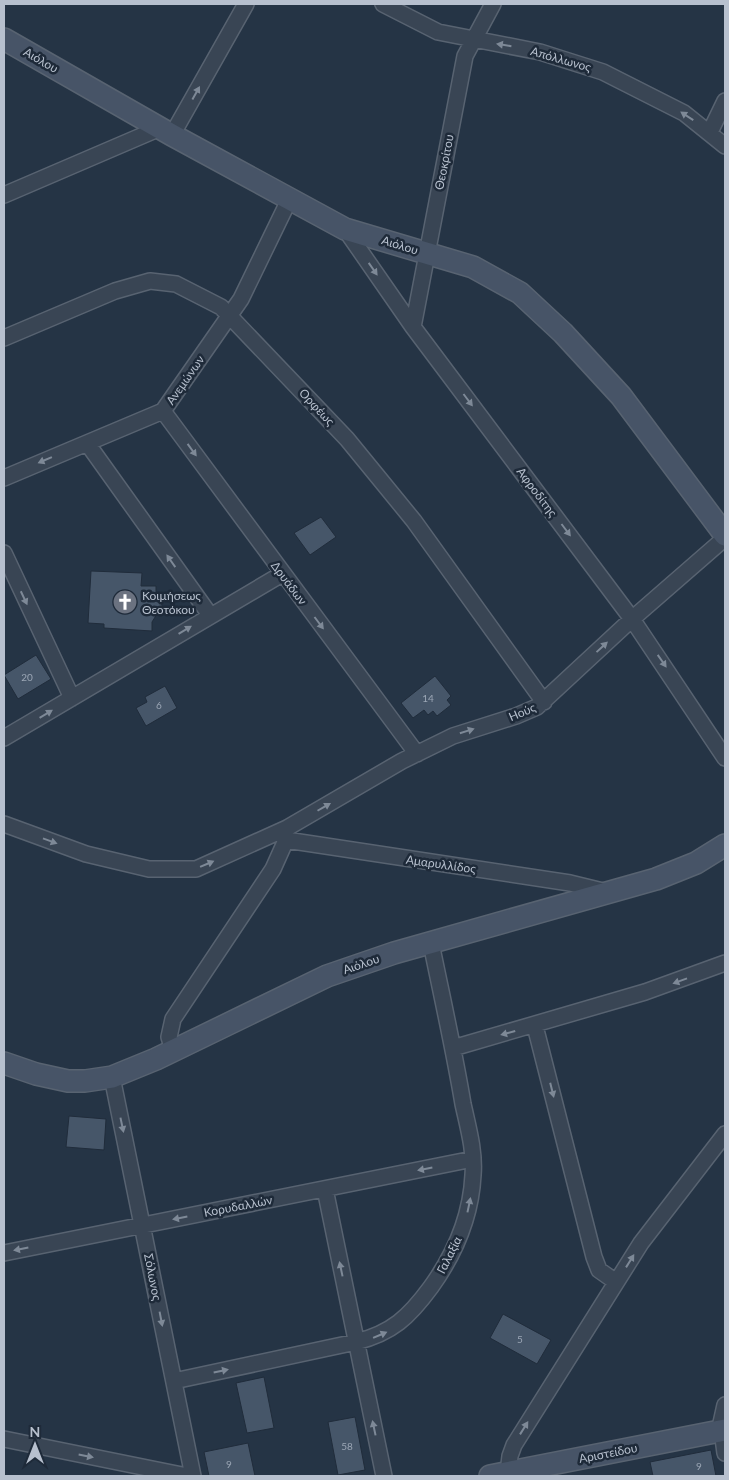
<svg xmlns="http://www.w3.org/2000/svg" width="729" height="1480" viewBox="0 0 729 1480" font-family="Lato,sans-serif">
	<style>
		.building { fill: #465669; stroke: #202c3b }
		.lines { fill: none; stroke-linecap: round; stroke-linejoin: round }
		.street-casing { stroke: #586371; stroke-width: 18 }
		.secondary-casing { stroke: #586371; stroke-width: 24 }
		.street { stroke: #394554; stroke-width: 15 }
		.secondary { stroke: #475467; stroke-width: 21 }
		.oneway { fill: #7e8997 }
		.labels { text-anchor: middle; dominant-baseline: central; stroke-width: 5; stroke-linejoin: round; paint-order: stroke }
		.number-label { font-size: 10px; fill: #9ba6b5 }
		.street-label { font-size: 12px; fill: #b7c0ce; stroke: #1e2a39 }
		.poi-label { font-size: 12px; fill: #b7c0ce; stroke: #1e2a39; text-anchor: start }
	</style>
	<rect width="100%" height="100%" fill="#253445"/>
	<!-- building -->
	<path class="building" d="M321 517 336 537 310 555 294 533Z
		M91 571 142 573 141 586H156V594L161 598 162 606 152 622V631L104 628V624L88 623Z
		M36 655 51 679 18 699 4 675Z
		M435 676 451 696 447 700 451 705 437 716 433 711 428 715 424 710 413 718 401 703Z
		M165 686 177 708 146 726 136 708 147 702 145 697Z
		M69 1116 106 1119 104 1150 66 1147Z
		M503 1314 551 1340 537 1364 490 1338Z
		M264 1377 274 1428 247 1433 236 1383Z
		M355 1417 365 1470 338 1475 328 1422Z
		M248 1443 255 1476H209L204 1452Z
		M711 1450 716 1476H653L650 1462Z"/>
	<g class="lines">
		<defs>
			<path id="street" d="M383 4 438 32 540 52 603 72 684 113 725 146
				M710 132 725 101
				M172 135 246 4
				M4 195 160 128
				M345 229 413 327 632 619 725 758
				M413 327 465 56 493 4
				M4 338 115 291 150 281 176 284 221 307 347 439 414 521 544 702
				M163 411 417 754
				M87 443 210 615
				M4 478 163 411 241 299 290 198
				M4 553 72 698
				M4 738 282 574
				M4 824 86 854 149 869H196L287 828 402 761 453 736 516 716 537 707 632 619 725 538
				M281 831 286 840 570 883 607 892
				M535 1026 594 1257 599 1270 616 1282
				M453 1048 645 992 725 963
				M173 1050 169 1037 173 1019 273 869 286 840
				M112 1077 193 1476
				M325 1189 384 1476
				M4 1253 473 1159
				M174 1381 356 1342C392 1333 409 1317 431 1287 454 1255 471 1216 473 1175 475 1151 468 1127 463 1104 454 1050 442 997 431 943
				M725 1405 721 1423 725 1453
				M4 1439 187 1476
				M508 1473 510 1456 514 1445 641 1243 725 1134"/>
			<path id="secondary" d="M4 39 172 135 345 229 473 267 520 293 563 333 621 396 725 535
				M4 1063 36 1074 68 1081H85L112 1077 156 1059 327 976 394 953 656 879 696 863 725 845
				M490 1476 725 1430"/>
		</defs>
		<!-- street casing -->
		<use href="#street" class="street-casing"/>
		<!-- secondary casing -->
		<use href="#secondary" class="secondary-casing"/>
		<!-- street -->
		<use href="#street" class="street"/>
		<!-- secondary -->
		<use href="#secondary" class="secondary"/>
	</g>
	<!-- one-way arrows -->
	<defs><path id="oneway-solid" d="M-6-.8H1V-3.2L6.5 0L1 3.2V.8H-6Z" transform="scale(1.25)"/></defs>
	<g class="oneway">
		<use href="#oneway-solid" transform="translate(504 45) rotate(-171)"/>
		<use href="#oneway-solid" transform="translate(196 93) rotate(-61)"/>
		<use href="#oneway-solid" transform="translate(687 116) rotate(-147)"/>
		<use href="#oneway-solid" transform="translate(373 269) rotate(55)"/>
		<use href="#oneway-solid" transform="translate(468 400) rotate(53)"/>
		<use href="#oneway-solid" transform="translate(192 450) rotate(54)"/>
		<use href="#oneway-solid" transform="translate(45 460) rotate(157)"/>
		<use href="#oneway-solid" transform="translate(566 530) rotate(53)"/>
		<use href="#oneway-solid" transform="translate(171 561) rotate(-125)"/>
		<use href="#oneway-solid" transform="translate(24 598) rotate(65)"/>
		<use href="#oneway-solid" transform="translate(319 623) rotate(53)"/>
		<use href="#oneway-solid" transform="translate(185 630) rotate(-31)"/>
		<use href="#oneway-solid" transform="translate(602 647) rotate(-43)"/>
		<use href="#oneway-solid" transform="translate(662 661) rotate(55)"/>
		<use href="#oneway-solid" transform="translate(46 714) rotate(-31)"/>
		<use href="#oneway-solid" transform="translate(467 731) rotate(-18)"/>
		<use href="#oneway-solid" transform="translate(324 807) rotate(-30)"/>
		<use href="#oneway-solid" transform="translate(50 841) rotate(20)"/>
		<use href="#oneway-solid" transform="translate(207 864) rotate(-23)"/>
		<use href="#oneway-solid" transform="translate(680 981) rotate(160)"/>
		<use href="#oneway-solid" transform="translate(508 1033) rotate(165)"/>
		<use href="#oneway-solid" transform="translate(552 1090) rotate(76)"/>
		<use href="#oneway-solid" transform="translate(122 1125) rotate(78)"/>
		<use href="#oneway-solid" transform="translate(425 1169) rotate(169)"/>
		<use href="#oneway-solid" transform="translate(469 1205) rotate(-78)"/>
		<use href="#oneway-solid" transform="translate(180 1218) rotate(169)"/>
		<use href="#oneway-solid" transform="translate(21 1249) rotate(169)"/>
		<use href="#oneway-solid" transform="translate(630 1261) rotate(-58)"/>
		<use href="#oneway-solid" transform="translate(341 1269) rotate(-102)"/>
		<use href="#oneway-solid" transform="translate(161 1319) rotate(79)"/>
		<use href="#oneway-solid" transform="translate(380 1335) rotate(-23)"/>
		<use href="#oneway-solid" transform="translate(221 1371) rotate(-12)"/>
		<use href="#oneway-solid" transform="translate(374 1428) rotate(-102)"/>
		<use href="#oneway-solid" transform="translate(524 1428) rotate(-58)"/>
		<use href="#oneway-solid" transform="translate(86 1456) rotate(11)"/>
	</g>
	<!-- icons -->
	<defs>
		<symbol id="church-disc" viewBox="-11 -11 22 22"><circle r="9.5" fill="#6b7280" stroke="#1e2a39"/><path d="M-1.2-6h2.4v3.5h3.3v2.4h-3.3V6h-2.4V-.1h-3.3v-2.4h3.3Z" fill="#fff"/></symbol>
	</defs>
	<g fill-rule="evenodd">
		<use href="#church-disc" x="111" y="588" width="28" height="28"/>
	</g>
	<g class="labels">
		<!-- number labels -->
		<g class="number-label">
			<text x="27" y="677">20</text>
			<text x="428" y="698">14</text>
			<text x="159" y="705">6</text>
			<text x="520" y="1339">5</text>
			<text x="347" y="1446">58</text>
			<text x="229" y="1464">9</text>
			<text x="699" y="1466">9</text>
		</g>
		<!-- street labels -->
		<g class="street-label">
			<text transform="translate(561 59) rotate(16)">Απόλλωνος</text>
			<text transform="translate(41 60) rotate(30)">Αιόλου</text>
			<text transform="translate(444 162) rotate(-79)">Θεοκρίτου</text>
			<text transform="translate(400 245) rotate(17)">Αιόλου</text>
			<text transform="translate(185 380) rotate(-55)">Ανεμώνων</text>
			<text transform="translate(317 407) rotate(47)">Ορφέως</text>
			<text transform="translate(537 492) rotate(53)">Αφροδίτης</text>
			<text transform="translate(289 583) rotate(53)">Δρυάδων</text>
			<text transform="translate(522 712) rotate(-23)">Ηούς</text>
			<text transform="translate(441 864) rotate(8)">Αμαρυλλίδος</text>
			<text transform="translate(361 964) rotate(-19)">Αιόλου</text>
			<text transform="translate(238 1206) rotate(-11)">Κορυδαλλών</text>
			<text transform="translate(449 1255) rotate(-63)">Γαλαξία</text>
			<text transform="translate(153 1277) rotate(79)">Σόλωνος</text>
			<text transform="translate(608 1453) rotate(-11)">Αριστείδου</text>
		</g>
		<!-- poi labels -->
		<g class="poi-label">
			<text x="142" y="595">Κοιμήσεως<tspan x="142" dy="14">Θεοτόκου</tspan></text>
		</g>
	</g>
	<!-- border -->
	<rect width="729" height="1480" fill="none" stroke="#b7c0ce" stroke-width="10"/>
	<!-- north arrow -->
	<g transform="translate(35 1445)" stroke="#1e2a39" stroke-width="4" paint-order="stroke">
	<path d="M0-4L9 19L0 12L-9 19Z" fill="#b7c0ce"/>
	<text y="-8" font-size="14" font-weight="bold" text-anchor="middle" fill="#b7c0ce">N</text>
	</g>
</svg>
